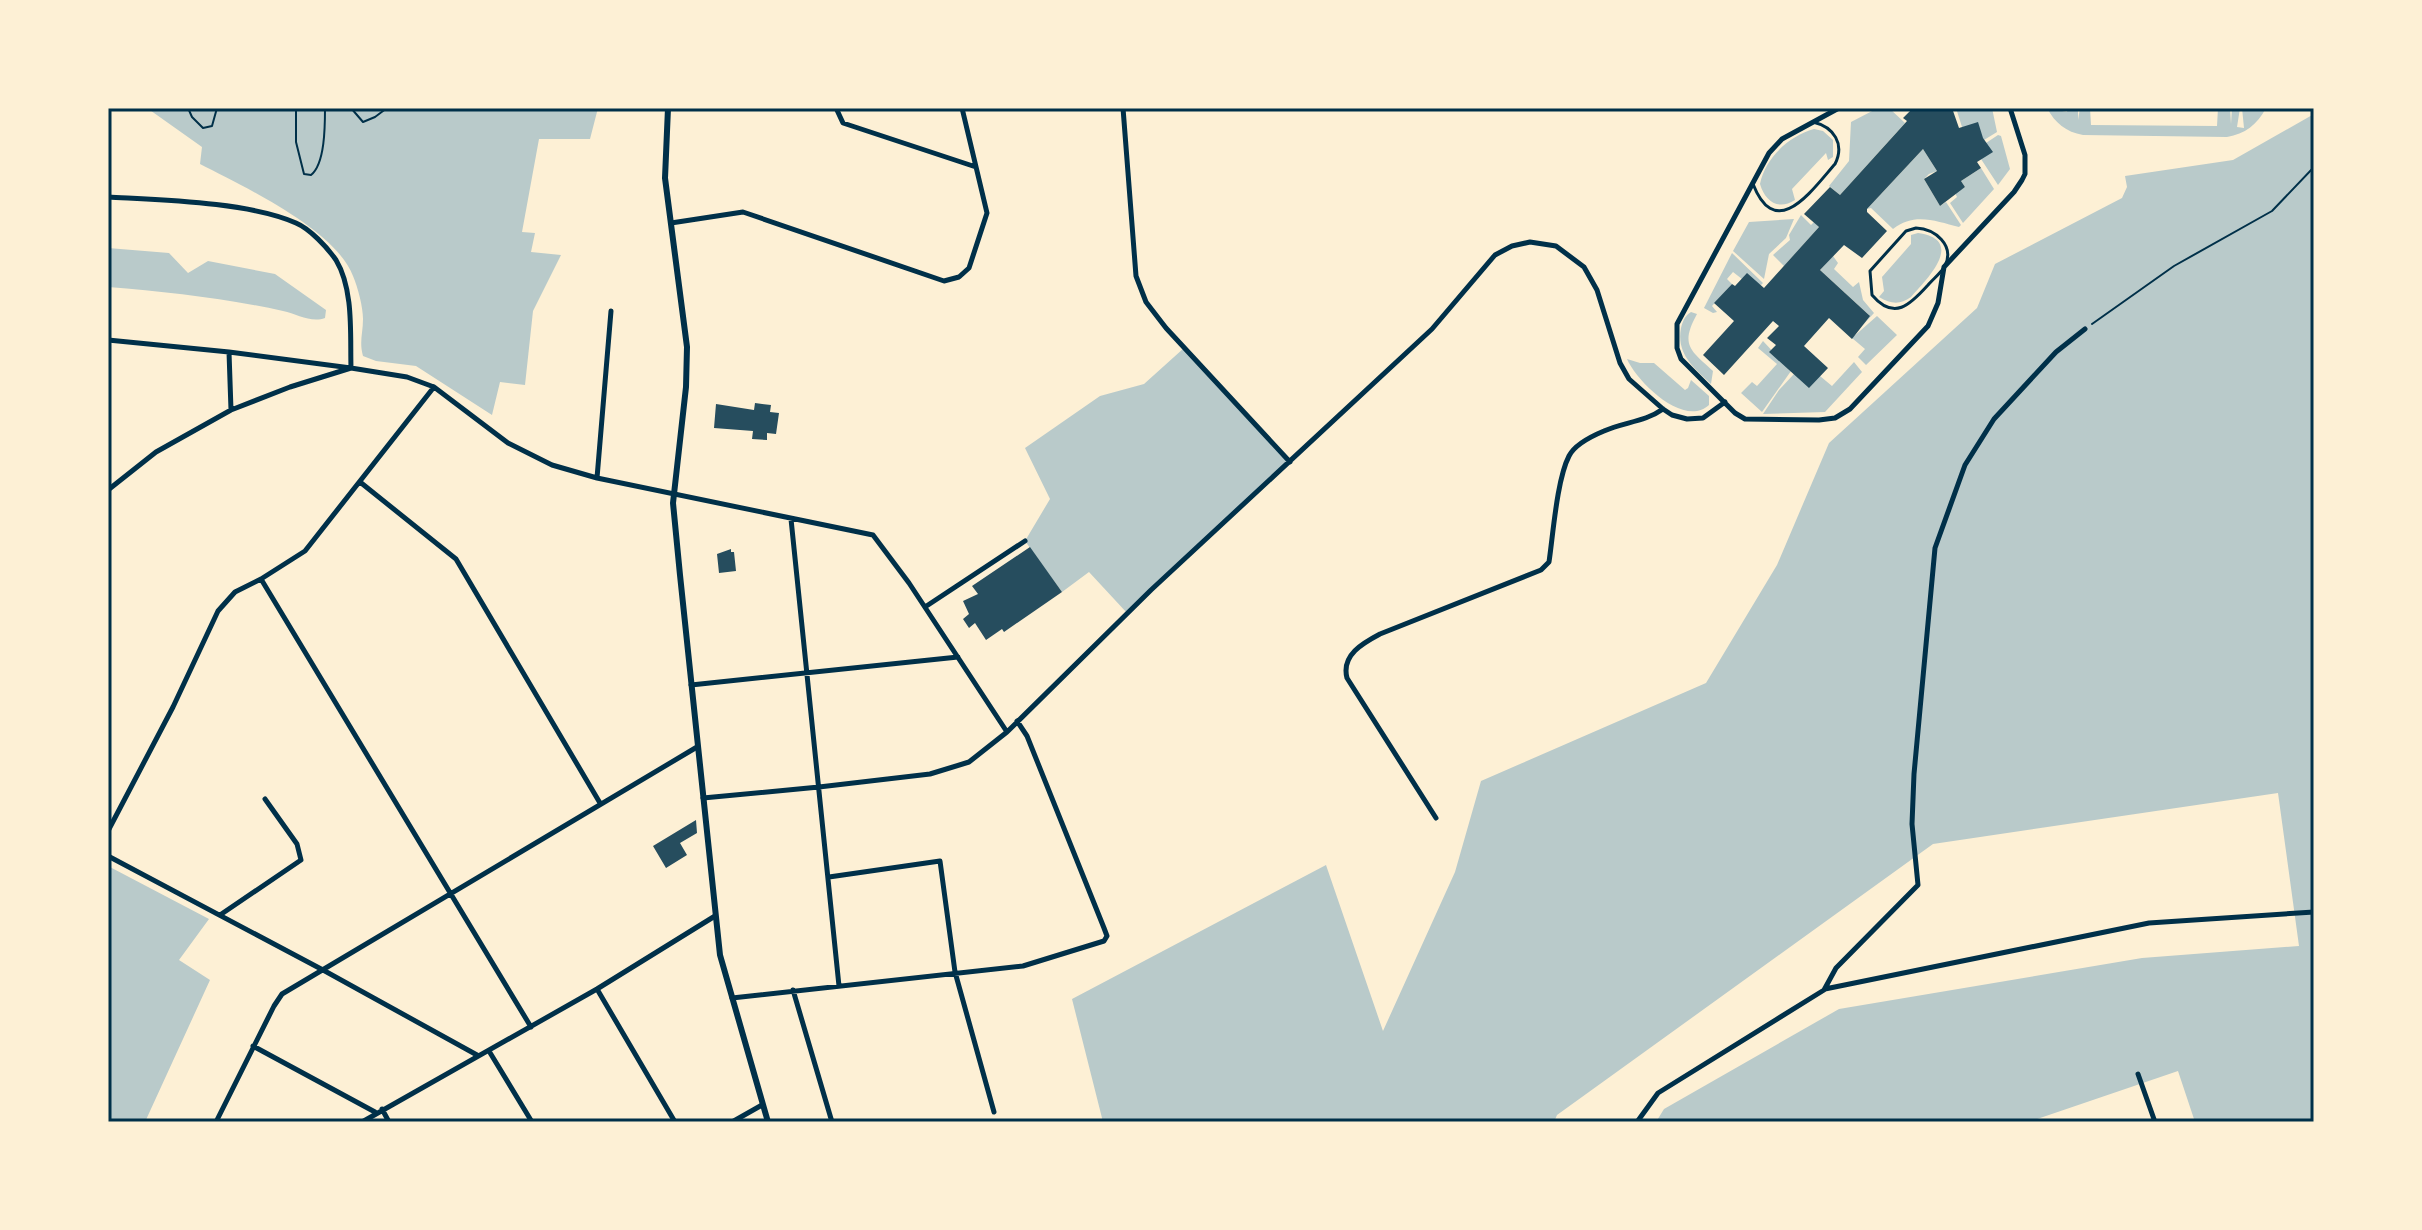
<svg xmlns="http://www.w3.org/2000/svg" width="2422" height="1230" viewBox="0 0 2422 1230" font-family="'Space Grotesk',sans-serif">
	<style>
		.green { fill: #b9caca }
		.building { fill: #264d5e }
		.lines { fill: none; stroke-linecap: round; stroke-linejoin: round }
		.path { stroke: #003049; stroke-width: 2 }
		.service { stroke: #003049; stroke-width: 3 }
		.minor { stroke: #003049; stroke-width: 5 }
		.tertiary { stroke: #003049; stroke-width: 6 }
		.neatline { fill: none; stroke: #003049; stroke-width: 3 }
	</style>
	<rect width="100%" height="100%" fill="#fdf0d5"/>
	<!-- green -->
	<path class="green" d="M147 108H598L590 139H539L522 232 535 233 531 252 561 255 533 311 525 385 500 382 492 415 416 366 376 361 363 356C359 342 363 333 363 319 363 307 358 288 353 276 336 230 243 186 200 164L202 147Z
		M1878 108H1889L1905 123 1840 195 1829 186 1849 161 1851 122Z
		M1956 108H1992L1997 132 1984 140 1962 127Z
		M2047 108 2067 112 2068 108H2078V120L2080 108H2090L2091 125 2217 126 2218 108H2230L2231 124 2232 108H2240L2237 127 2244 128 2242 108H2266C2257 125 2245 134 2227 137L2083 135C2066 132 2055 123 2047 108Z
		M2314 114V1122H2195L2178 1071 2028 1122H1656L1664 1109 1839 1009 2142 958 2299 946 2278 793 1933 844 1557 1115 1554 1122H1103L1072 999 1326 865 1383 1031 1455 872 1481 781 1706 683 1777 565 1829 443 1977 308 1995 264 2122 198 2127 187 2125 176 2233 160Z
		M1814 129 1823 131 1833 140V157L1828 160 1826 153 1792 189 1795 200C1778 211 1765 201 1760 184 1765 158 1789 136 1814 129Z
		M1998 135 2001 136 2010 169 1998 185 1981 159 1986 143Z
		M1923 149 1937 171 1929 174 1924 179 1940 206 1946 202 1961 225 1959 227C1936 221 1914 212 1893 229L1871 208 1867 209Z
		M1981 168 1994 189 1963 223 1950 203 1957 197 1955 193 1965 187 1961 181Z
		M1801 215 1811 225 1814 222 1819 227 1784 266 1773 255 1790 240 1789 235Z
		M1794 219 1786 238 1769 254 1764 279 1733 251 1749 222Z
		M1918 233C1967 240 1926 280 1911 297 1900 305 1891 304 1879 297L1884 291 1882 277 1911 244V235Z
		M108 248 169 253 188 273 208 261 275 274 326 310 325 318C311 323 297 314 283 311 225 298 167 292 108 287Z
		M1732 253 1763 283 1761 285 1742 279 1733 272 1727 279 1732 284 1712 306 1717 312 1713 313 1704 308Z
		M1833 256 1838 263 1834 269 1853 287 1859 282 1863 300 1874 313 1862 326 1869 315 1820 270Z
		M1691 312 1697 314C1680 345 1690 350 1713 371L1711 384C1694 368 1676 354 1681 328 1683 320 1685 316 1691 312Z
		M1877 316 1897 335 1866 365 1858 357 1865 349 1852 338Z
		M1763 341 1791 371 1762 412 1741 393 1752 382 1757 386 1777 364 1758 348Z
		M1184 348 1290 462 1127 613 1089 572 1062 592 1025 541 1050 499 1025 448 1100 396 1144 384Z
		M1627 359 1640 363H1654L1685 390 1688 388 1691 380 1709 396V405C1684 428 1637 382 1627 359Z
		M1854 362 1862 372 1825 412 1763 414 1779 390 1794 374 1820 376 1832 386Z
		M108 866 209 919 179 960 210 980 145 1122H108Z"/>
	<!-- building -->
	<path class="building" d="M1913 108H1952L1959 128 1978 122 1983 138 1993 152 1977 162 1981 168 1961 181 1965 187 1940 206 1924 179 1937 171 1923 149 1867 209V212L1887 231 1862 258 1844 245 1820 270 1870 316 1852 339 1829 318 1804 346 1828 368 1809 388 1769 352 1776 345 1767 338 1779 326 1773 321 1724 375 1703 355 1734 321 1714 303 1732 284 1735 286 1747 273 1764 288 1819 227 1804 214 1830 187 1840 195 1907 121 1903 118Z
		M755 403 771 405 770 412 779 413 776 434 767 433V440L752 439 753 431 714 428 716 404 754 410Z
		M1030 547 1062 592 1004 632 1002 629 986 640 975 623 969 628 963 619 969 614 963 601 978 594 972 586Z
		M731 549V552H734L736 571 719 573 717 554Z
		M696 820 697 833 680 843 687 855 666 868 653 846Z"/>
	<g class="lines">
		<!-- path -->
		<path class="path" d="M188 108 192 117 203 128 212 126 217 108
			M296 108V142L304 174 311 175C325 164 325 126 325 108
			M351 108 363 122 375 117 387 108
			M2092 324 2174 266 2272 211 2314 167"/>
		<!-- service -->
		<path class="service" d="M1753 184C1776 243 1812 190 1835 164 1845 144 1834 127 1813 122
			M1916 228C1935 229 1955 245 1945 266 1941 273 1933 279 1928 285 1910 305 1894 321 1872 295L1870 271 1906 231Z"/>
		<!-- minor -->
		<path class="minor" d="M836 108 843 123 976 167
			M1123 108 1136 276 1146 302 1166 328 1290 462
			M1839 108 1782 139 1769 153 1677 324V348L1681 359 1735 413 1745 419 1819 420 1835 418 1850 409 1928 326 1938 303 1944 267 2014 192 2022 180 2025 174V155L2010 108
			M108 197C161 200 249 202 296 223 310 229 327 247 336 260 354 290 350 335 351 368L229 352 108 340
			M671 223 743 212 944 281 959 277 969 268 987 213 962 108
			M229 352 231 410
			M597 478 611 311
			M360 482 456 559 600 803
			M108 490 156 452 231 410 290 387 351 368 407 377 434 387 508 443 552 465 597 478 873 535 909 583 1007 732
			M791 519 839 986
			M261 579 531 1027
			M925 607 1025 541
			M691 685 958 657
			M703 798 819 787 930 774 969 762 1007 732 1151 590 1432 329 1495 255 1512 246 1530 242 1556 246 1584 267 1597 290 1620 363 1629 379 1663 409 1672 415 1687 419 1703 418 1725 402
			M1436 818 1347 678C1341 655 1363 643 1380 634L1541 570 1549 562C1553 535 1557 479 1569 456 1575 444 1592 436 1604 431 1624 422 1645 422 1663 409
			M108 831 173 707 218 611 235 592 261 579 305 551 434 387
			M108 856 323 970 477 1055
			M829 877 940 861 955 972 994 1112
			M220 915 301 860 297 844 265 799
			M597 989 675 1122
			M1825 989 2149 923 2314 912
			M793 990 832 1122
			M732 998 1023 966 1104 941 1107 936 1104 928 1027 736 1017 721
			M253 1046 375 1112
			M489 1051 532 1122
			M2138 1074 2155 1122
			M382 1109 389 1122
			M216 1122 274 1006 282 994 697 747
			M362 1122 597 989 715 916
			M732 1122 762 1105
			M1637 1122 1658 1093 1824 990 1836 968 1918 885 1912 824 1914 774 1935 548 1965 465 1994 419 2056 352 2085 329"/>
		<!-- tertiary -->
		<path class="tertiary" d="M668 108 665 178 687 347 686 387 673 503 680 575 720 955 768 1122"/>
	</g>
	<!-- border -->
	<rect width="2422" height="1230" fill="none" stroke="#fdf0d5" stroke-width="220"/>
	<rect x="110" y="110" width="2202" height="1010" class="neatline"/>
</svg>
